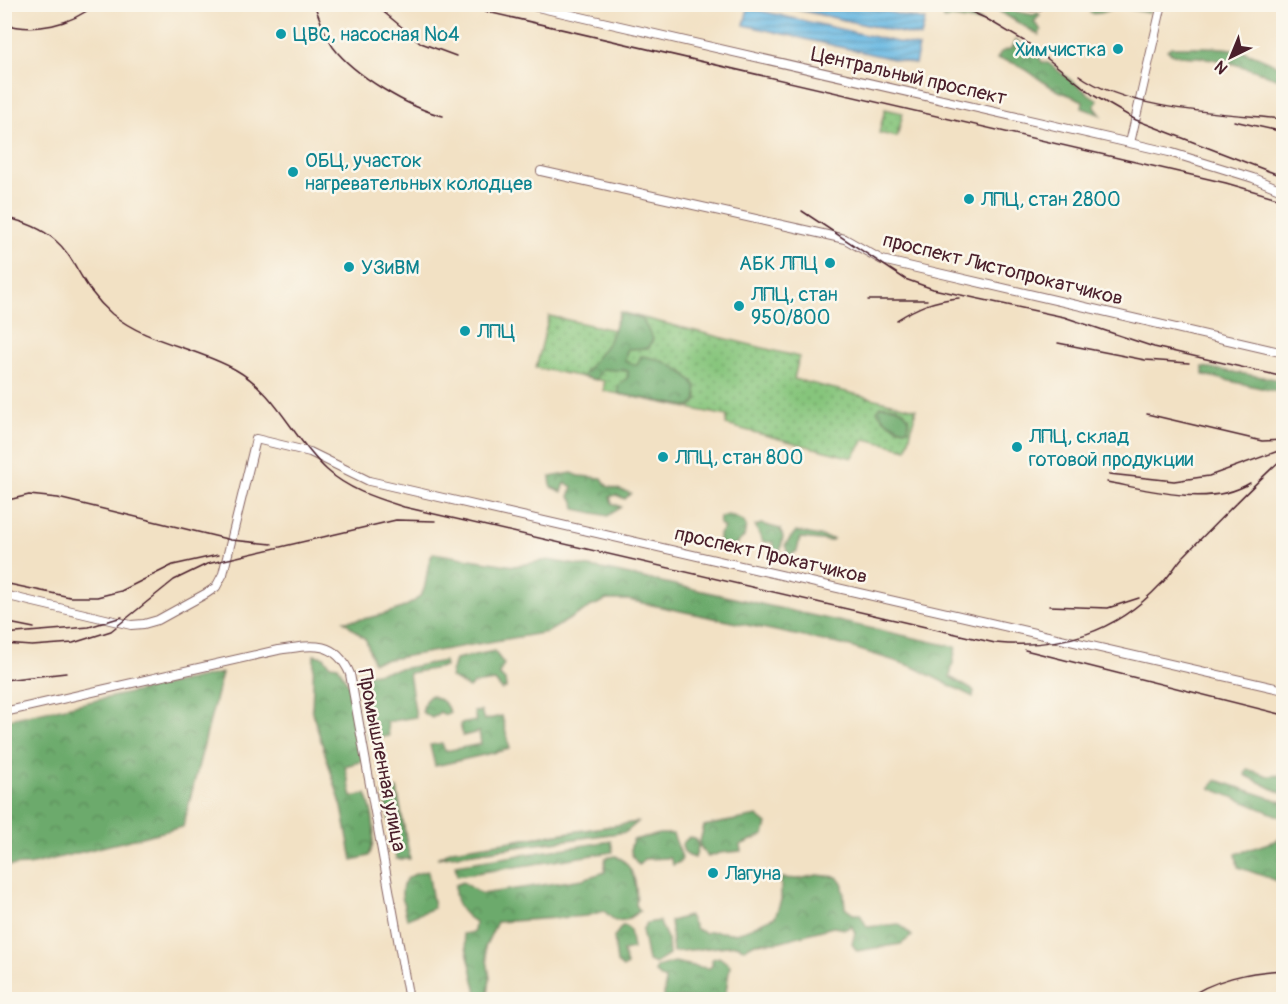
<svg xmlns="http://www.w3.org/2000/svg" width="1288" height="1004" viewBox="0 0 1288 1004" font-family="Pangolin,sans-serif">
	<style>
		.grass { fill: url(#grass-dots); stroke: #687254; stroke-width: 1.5 }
		.forest { fill: url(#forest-crowns); stroke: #5b644c; stroke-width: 1.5 }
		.water { fill: url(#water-rules); stroke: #586c86; stroke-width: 1.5 }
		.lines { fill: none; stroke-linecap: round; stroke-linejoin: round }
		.minor-casing { stroke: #856361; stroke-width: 10 }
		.minor { stroke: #fff; stroke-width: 8 }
		.rail { stroke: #4a1f2b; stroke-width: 1.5 }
		.culture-dot { fill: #0f9aa8; stroke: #fbf7ec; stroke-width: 2 }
		.labels { text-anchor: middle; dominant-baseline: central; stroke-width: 5; stroke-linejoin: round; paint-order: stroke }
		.culture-label { font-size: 20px; fill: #0d838f; stroke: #fbf7ec; text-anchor: start }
		.street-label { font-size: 20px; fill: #4a1f2b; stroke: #fbf7ec }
	</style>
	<defs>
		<pattern id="grass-dots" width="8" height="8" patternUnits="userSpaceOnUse" patternTransform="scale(1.5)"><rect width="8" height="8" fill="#86c57c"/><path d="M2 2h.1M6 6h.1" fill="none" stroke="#709f66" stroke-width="1.8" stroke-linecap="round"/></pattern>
		<pattern id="forest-crowns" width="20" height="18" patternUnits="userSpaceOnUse" patternTransform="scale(1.5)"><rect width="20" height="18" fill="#6caa6c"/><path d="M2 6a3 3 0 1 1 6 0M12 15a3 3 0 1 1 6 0" fill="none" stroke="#5b8a59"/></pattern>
		<pattern id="water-rules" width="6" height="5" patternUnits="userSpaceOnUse" patternTransform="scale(1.5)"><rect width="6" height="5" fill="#67b8e2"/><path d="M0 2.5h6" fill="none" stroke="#5795b7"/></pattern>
	</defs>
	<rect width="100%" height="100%" fill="#fbf7ec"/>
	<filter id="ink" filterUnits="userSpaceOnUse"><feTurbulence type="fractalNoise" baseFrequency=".0167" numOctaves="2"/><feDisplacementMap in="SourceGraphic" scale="12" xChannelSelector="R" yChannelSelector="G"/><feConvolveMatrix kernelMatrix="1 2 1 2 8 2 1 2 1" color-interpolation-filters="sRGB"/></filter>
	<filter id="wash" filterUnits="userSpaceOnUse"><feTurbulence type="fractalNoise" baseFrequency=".008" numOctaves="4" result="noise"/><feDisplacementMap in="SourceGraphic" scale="24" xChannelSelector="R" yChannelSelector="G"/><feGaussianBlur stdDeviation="1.35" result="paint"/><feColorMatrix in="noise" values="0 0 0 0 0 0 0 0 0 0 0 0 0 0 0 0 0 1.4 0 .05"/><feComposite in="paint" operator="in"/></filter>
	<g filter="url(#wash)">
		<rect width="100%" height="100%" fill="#f2e1c4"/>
		<!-- grass -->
		<path class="grass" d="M885 109 903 113 897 137 879 133Z
			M620 312 799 357 794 379 916 409 907 449 865 439 852 458 726 425 727 416 604 391V381L536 368 549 316 614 330Z"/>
		<!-- forest -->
		<path class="forest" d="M919 5H947L981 21C968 23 958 16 944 19L941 10 933 11Z
			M1093 5 1151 4V5L1149 13 1116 6C1109 11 1099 15 1090 13V7Z
			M996 7 1033 15 1038 13 1040 15 1034 22 1041 30 1039 35 1000 12Z
			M1016 40 1037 53 1042 62 1048 63 1098 101 1094 106 1101 115 1082 108 1083 101C1075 97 1069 95 1061 92 1037 82 1027 63 997 59L1001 52 1012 48Z
			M1171 47C1216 46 1244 45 1283 69V81C1256 70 1228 60 1198 57 1187 56 1176 58 1167 50Z
			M620 312 642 319 653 339 649 348 627 349 625 361 637 365 641 356C661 358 684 369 696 386L697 400 691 407 619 394 618 386 628 377V371L602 369 596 380 582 377 609 341Z
			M1203 367 1275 379 1283 383V393L1203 375Z
			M881 406C898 405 912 411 908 429 895 429 884 420 877 411Z
			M572 473 579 476 602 478 607 486 631 493 625 499 616 495 610 497 612 503 621 507 608 516 575 509 574 501 569 496 573 487 565 483 562 492 551 487 550 477Z
			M728 515 743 521 746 526 744 537 733 546 719 543V534L724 528 719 523 720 517Z
			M761 524 780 529 783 537 780 552 775 551 773 542H763L755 526Z
			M796 531 833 539 830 541 800 538 797 551 789 556 785 545Z
			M433 553 514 566 548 560 607 570 956 647 950 677 974 691 973 697 911 666 847 646 628 600H607L590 607 548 632 373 662 366 640 344 621C364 620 418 610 424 589 428 575 426 565 433 553Z
			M494 651 504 664 499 674 505 680 506 688 502 690 495 681 473 684 469 688 450 677 455 659Z
			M314 655 324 657 330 665 338 666 350 688 363 761 345 766 352 797 366 794C374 813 377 838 369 856L352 860 342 807 312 712Z
			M444 661 445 667 409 673 416 717 387 722 389 736 369 739 358 676Z
			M222 673 183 827 29 865 5 866V720Z
			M431 695 444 702 450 712 445 715 440 712 432 718 422 712 425 701Z
			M481 711 484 720 502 716 510 749 435 766 430 745 442 743 445 751 481 744 479 732 463 736 460 724 476 721 474 712Z
			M1247 769 1268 776 1283 775V794L1245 775Z
			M1216 780 1283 802V818L1210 788Z
			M397 789 410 859H396L384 792Z
			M757 816 767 824 764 835 740 845 741 851 720 853 708 857 699 845 704 826Z
			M638 822 626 832 437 858 452 850Z
			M659 834H673L682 857 680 862 673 865 670 858 644 859 639 865C632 857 628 850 633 840Z
			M689 837 696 839 698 847 695 858C686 855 683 854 682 844Z
			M1283 838V883L1238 867 1236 854Z
			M611 841 613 852 457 876 455 865Z
			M616 856C634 864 638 887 636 905L640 911 626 920 615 921 604 911 587 916 497 922 485 947 490 978 488 995 496 999H473L477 993 463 934 474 932 475 922C460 913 454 902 455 885L463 882 481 894 583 879 605 872V858Z
			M428 871 434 908 407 919C401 893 394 876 428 871Z
			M817 875 837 877 843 885 845 908 853 914H860L867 927 899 924 912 936 901 944 857 951 852 944 855 933 852 927 845 929 833 927 778 942 755 943 744 949 737 945 673 952 670 921 689 916 696 929 705 933C715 929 724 934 734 933 750 931 760 922 775 917L781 900V878L799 879Z
			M659 921 668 940 669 955 655 964 648 961 642 930 647 923Z
			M622 926H626L630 930 633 949 623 951 627 965 623 968 617 963 614 937Z
			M719 957 730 965 725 999 664 998 665 980 655 973 656 967 675 962C687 965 697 967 709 968L712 966V959Z"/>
		<!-- water -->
		<path class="water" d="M776 5H856L925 20 921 37Z
			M748 8 919 47 915 64 744 25Z"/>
	</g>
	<g filter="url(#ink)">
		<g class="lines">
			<defs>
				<path id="minor" d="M524 4 1169 152 1253 178 1284 191
					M1130 143 1162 4
					M541 171 845 239 882 260 1284 353
					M4 595 131 625 144 624 158 620 207 593 216 587 223 574 256 439 310 452 369 481 1284 690
					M4 712 278 650C311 645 335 639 350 674L409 1000"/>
			</defs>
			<!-- minor casing -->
			<use href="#minor" class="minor-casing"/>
			<!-- minor -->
			<use href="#minor" class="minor"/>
			<!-- rail -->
			<path class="rail" d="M314 4C320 19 324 34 333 47 354 75 409 108 443 116
				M374 4 421 43 456 56
				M453 4 1226 183 1284 200
				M954 4 985 18 1029 44 1093 95 1136 120 1284 177
				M994 4 1032 11 1078 4
				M4 24C35 33 71 25 96 4
				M1079 75C1129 111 1223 113 1284 119
				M1234 121 1284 132
				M802 211 905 279 933 289 1064 317 1154 347 1284 377
				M4 217C82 235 65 273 112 314 147 343 196 347 236 370 277 393 293 439 327 470 349 490 376 498 404 507L995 643C1060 649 1114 634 1160 585 1169 577 1175 566 1183 557 1216 523 1249 489 1284 457
				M868 300H927
				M897 320C917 307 934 300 959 298
				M1058 343 1145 360 1189 363
				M1147 414 1262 441 1284 440
				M1109 474 1174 481 1209 476 1284 449
				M1107 482C1150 490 1210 508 1250 483
				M4 501 29 495 58 498 231 540 272 544
				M4 583 70 597H97L121 591 173 565 218 555
				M1049 606 1108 608 1139 598
				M4 622 34 628
				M4 634 89 627 122 617
				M4 644 32 646 73 643 111 631 174 580 207 564 396 520 435 521
				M1025 650 1284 715
				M4 680 66 673
				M1184 1000C1214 979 1248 972 1284 970"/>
		</g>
	</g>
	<!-- markers -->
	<g class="culture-dot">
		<circle cx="281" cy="34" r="6"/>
		<circle cx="1118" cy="49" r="6"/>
		<circle cx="293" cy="172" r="6"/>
		<circle cx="969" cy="199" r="6"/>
		<circle cx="830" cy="263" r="6"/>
		<circle cx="349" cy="267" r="6"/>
		<circle cx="739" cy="306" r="6"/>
		<circle cx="465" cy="331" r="6"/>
		<circle cx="1017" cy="447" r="6"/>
		<circle cx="663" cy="457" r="6"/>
		<circle cx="713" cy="873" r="6"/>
	</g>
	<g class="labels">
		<!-- culture labels -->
		<g class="culture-label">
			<text x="293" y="34">ЦВС, насосная №4</text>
			<text x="1106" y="49" text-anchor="end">Химчистка</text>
			<text x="305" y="160">ОБЦ, участок<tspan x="305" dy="23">нагревательных колодцев</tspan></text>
			<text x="981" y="199">ЛПЦ, стан 2800</text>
			<text x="818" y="263" text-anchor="end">АБК ЛПЦ</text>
			<text x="361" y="267">УЗиВМ</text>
			<text x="751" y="294">ЛПЦ, стан<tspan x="751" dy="23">950/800</tspan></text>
			<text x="477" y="331">ЛПЦ</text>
			<text x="1029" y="436">ЛПЦ, склад<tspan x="1029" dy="23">готовой продукции</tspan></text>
			<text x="675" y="457">ЛПЦ, стан 800</text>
			<text x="725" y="873">Лагуна</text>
		</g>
		<!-- street labels -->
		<g class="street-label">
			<text transform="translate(909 76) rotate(13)">Центральный проспект</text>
			<text transform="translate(1003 269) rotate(14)">проспект Листопрокатчиков</text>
			<text transform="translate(771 555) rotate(13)">проспект Прокатчиков</text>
			<text transform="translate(382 760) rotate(79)">Промышленная улица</text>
		</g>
	</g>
	<!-- margin -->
	<rect width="1288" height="1004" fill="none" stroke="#fbf7ec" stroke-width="24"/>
	<!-- north arrow -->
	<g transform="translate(1231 57) rotate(223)" stroke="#fbf7ec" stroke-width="4.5" paint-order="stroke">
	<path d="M0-4.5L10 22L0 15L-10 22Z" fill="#4a1f2b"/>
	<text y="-9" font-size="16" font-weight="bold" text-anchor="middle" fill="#4a1f2b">N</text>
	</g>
</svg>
